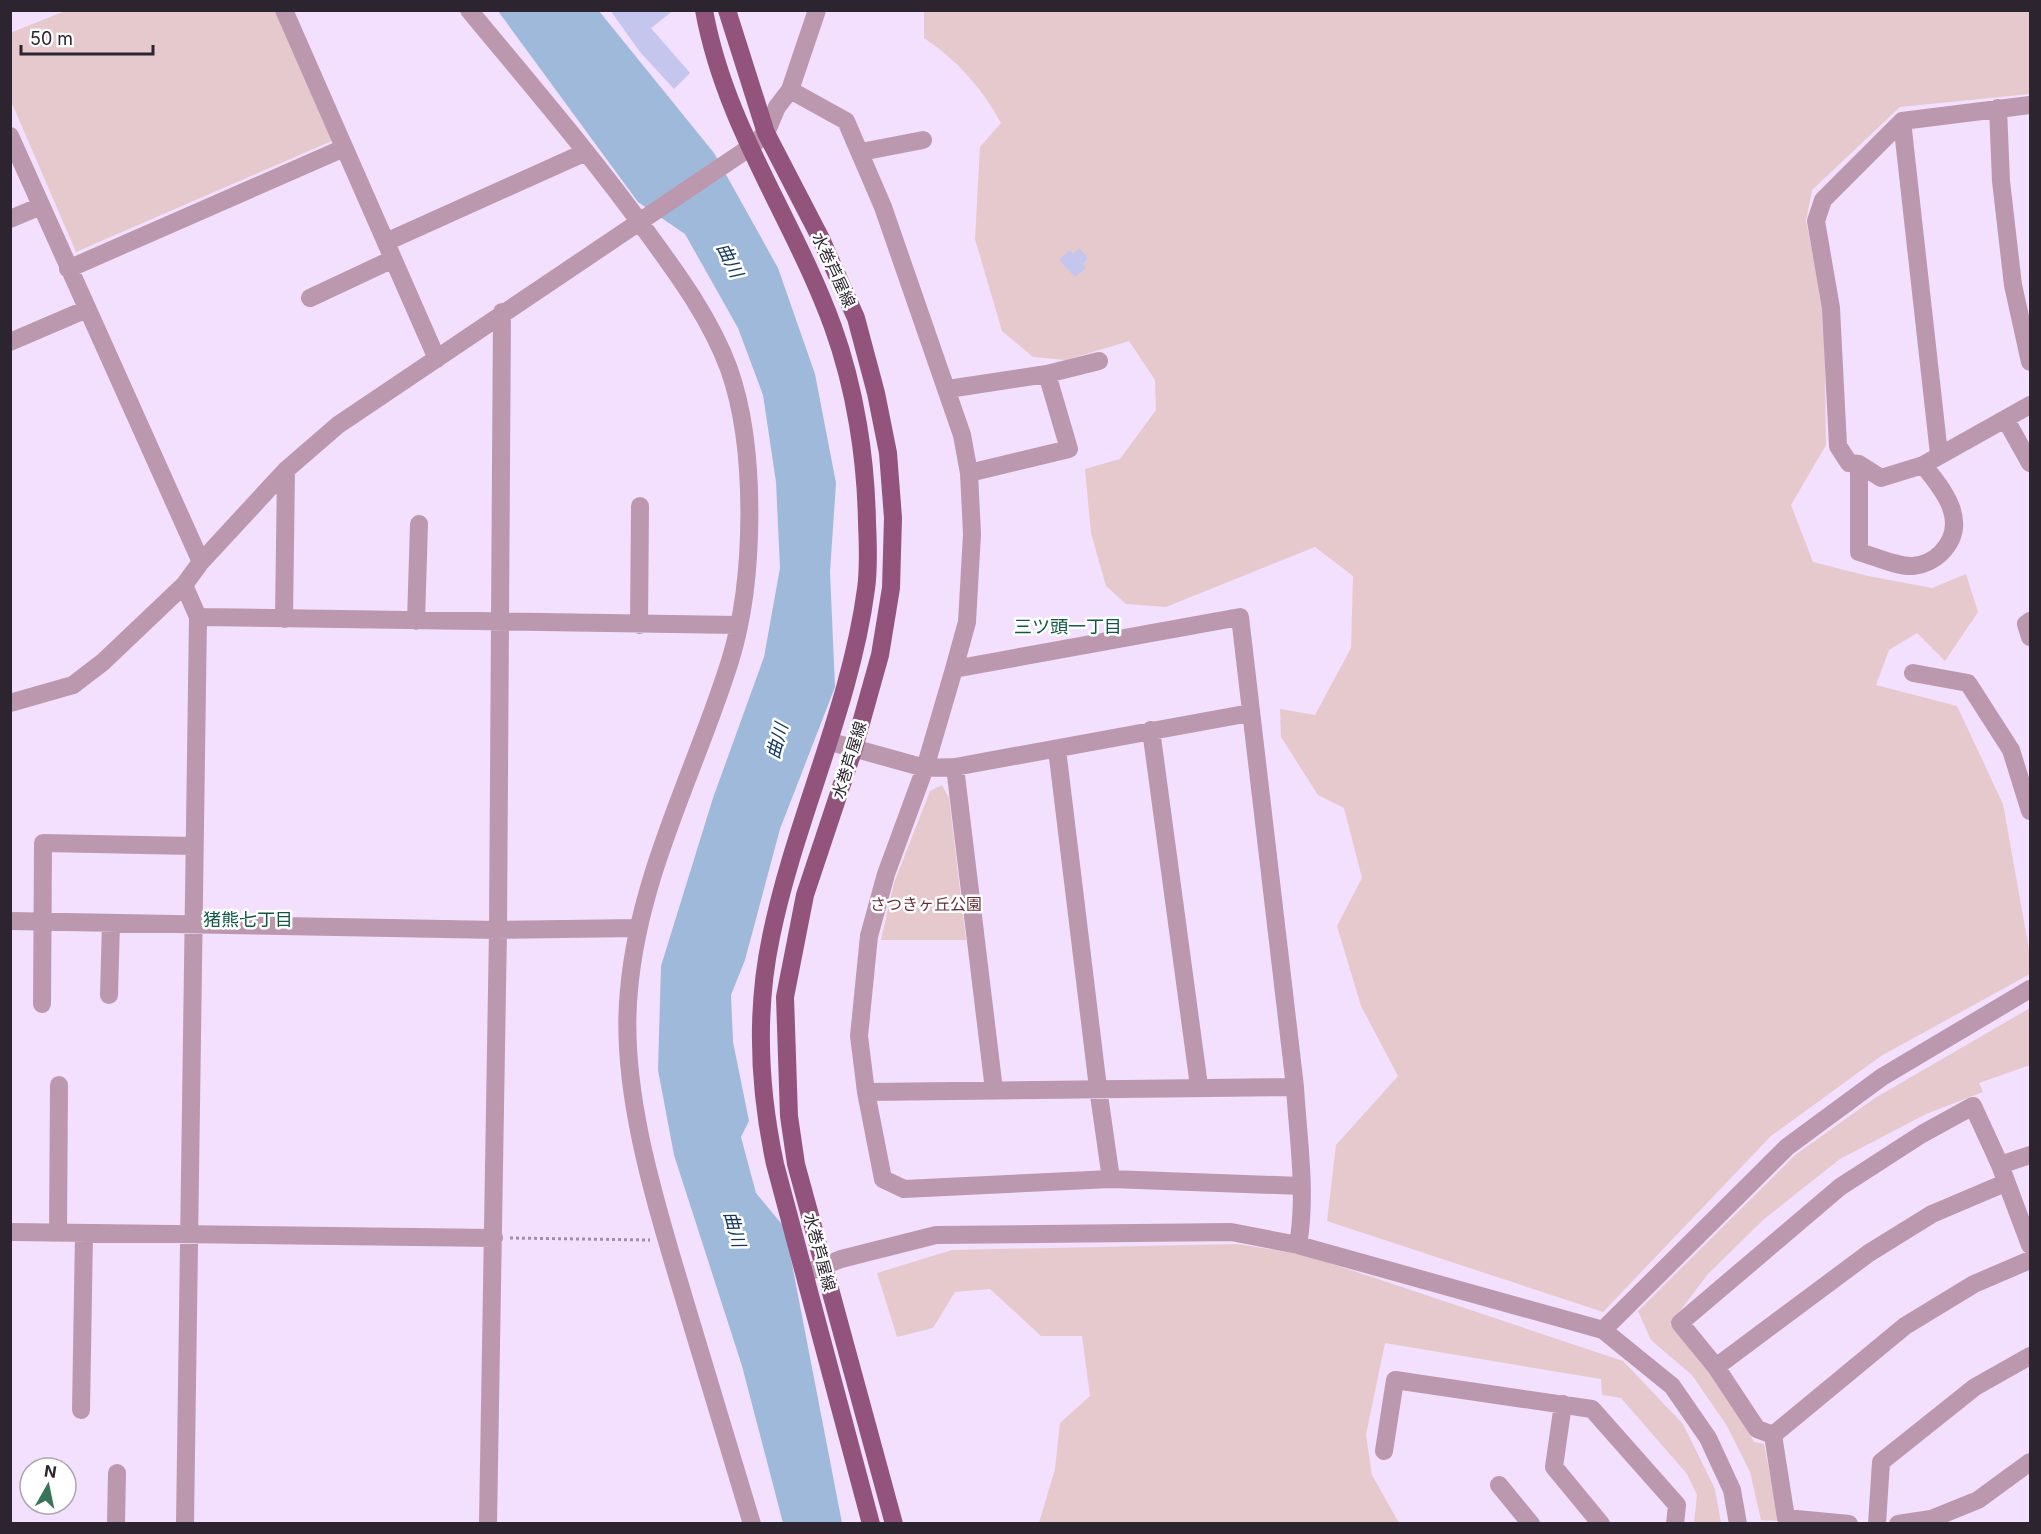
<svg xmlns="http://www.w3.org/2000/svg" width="2041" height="1534" viewBox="0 0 2041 1534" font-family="Inter,'Noto Sans JP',sans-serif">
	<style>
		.green { fill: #e6c9cc }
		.water { fill: #9fb9da }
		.building { fill: #c4c6ee }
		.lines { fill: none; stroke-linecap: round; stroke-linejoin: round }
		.path { stroke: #9e91a7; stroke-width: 3; stroke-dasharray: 3 3; stroke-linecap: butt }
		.minor { stroke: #bc98ae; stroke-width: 18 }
		.major { stroke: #92547c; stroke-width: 18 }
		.labels { text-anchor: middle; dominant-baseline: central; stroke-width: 5; stroke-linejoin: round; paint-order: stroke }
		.street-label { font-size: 16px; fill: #2c2530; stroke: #fff }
		.park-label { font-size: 16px; fill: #662c37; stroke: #fff }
		.water-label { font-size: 18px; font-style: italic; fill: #113660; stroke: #fff }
		.neighbourhood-label { font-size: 18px; fill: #0e5941; stroke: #fff }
	</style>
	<rect width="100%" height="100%" fill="#f2e0fe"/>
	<!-- green -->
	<path class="green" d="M924 10 2030 11V94L1900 107 1812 190 1806 221 1824 309 1826 445 1791 505 1813 562 1868 576 1932 588 1966 574 1978 612 1945 661 1917 633 1889 650 1876 685 1957 706 2003 804 2030 955V974L1881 1056 1771 1136 1603 1312 1327 1221 1336 1145 1398 1076 1361 1006 1337 926 1362 878 1344 808 1318 795 1281 737 1280 709 1315 715 1351 648 1353 576 1315 547 1166 607 1126 604 1106 586 1091 533 1085 469 1120 459 1156 410 1155 380 1129 341 1066 360 1033 357 1002 331 975 239 980 147 1001 123C982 88 957 60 924 38Z
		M65 11H277L334 140 76 252 11 101 10 33Z
		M942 785 949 798 966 940H881L894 883 930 791Z
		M2030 1008V1065L1979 1083 1983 1092 1926 1114 1840 1159 1763 1220 1708 1274 1670 1324 1726 1391 1754 1442 1764 1444 1779 1521 1761 1520 1750 1472 1727 1426 1692 1375 1651 1340 1638 1311 1795 1155 1875 1098Z
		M1237 1244 1306 1255 1623 1361 1683 1424 1715 1489 1721 1523H1694L1697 1495 1687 1474 1621 1398 1602 1395 1601 1379 1385 1343 1366 1435 1372 1475 1399 1523H1039L1055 1469 1060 1423 1090 1396 1082 1336H1041L990 1289 955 1292 933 1328 897 1337 877 1273 952 1250Z"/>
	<!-- water -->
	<path class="water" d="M498 11H599L714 153 778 268 815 374 836 483 830 572 835 687 780 829 745 960 731 995 733 1042 749 1121 741 1137 756 1193 785 1228 842 1523H783L742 1366 674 1155 658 1070 661 966 713 798 764 657 780 568 776 482 763 395 738 328 685 234 638 202Z"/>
	<!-- building -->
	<path class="building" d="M610 10H674L651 28 690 73 674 89 640 52Z
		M1079 248 1088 258 1083 264 1086 268 1075 277 1059 260 1070 250 1073 254Z"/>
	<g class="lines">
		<!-- path -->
		<path class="path" d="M510 1238 650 1240"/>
		<!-- minor -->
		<path class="minor" d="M284 10 437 359
			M469 10C530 84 593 157 649 235 679 276 711 320 729 369 757 448 755 581 730 661 696 770 639 874 629 990 619 1088 655 1201 683 1295 706 1371 729 1447 752 1524
			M790 90 846 121 883 207 962 435 969 473 972 534 967 622 954 669
			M2030 105 1902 121 1823 200 1816 221 1831 308 1838 446 1849 463 1859 464 1881 478 1923 465 2030 405
			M1998 108 2001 181 2013 285 2030 362
			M1902 121 1939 454
			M10 136 201 562
			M861 152 923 140
			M10 219 41 206
			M386 242 586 152
			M68 269 344 148
			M310 298 393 259
			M10 342 87 309
			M948 389 1047 374 1099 361
			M2006 420 2030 463
			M1859 464V552C1874 556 1897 567 1913 566 1923 565 1934 560 1941 553 1971 523 1943 489 1923 465
			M969 473 1069 449 1047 374
			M184 585 198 617 185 1524
			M198 617 738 625
			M1240 617 1295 1087 866 1092 859 1036 869 936 886 874 925 768 954 669Z
			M284 619 286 470
			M416 621 419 524
			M2030 621 2026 624 2030 637
			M639 625 640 506
			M1913 673 1968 683 2011 750 2030 811
			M10 703 73 685 103 662 184 585 201 562 286 470 338 425 749 148 766 133 777 107 790 90 817 10
			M1151 730 1199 1086
			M831 742 925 768 955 767 1250 713
			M1057 749 1098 1088 1111 1179
			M955 767 994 1090
			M10 921 498 930 638 928
			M109 995 111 923
			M42 1004 43 843 193 846
			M1295 1087C1298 1139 1307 1193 1298 1245
			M866 1092 883 1179 904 1189 1111 1179 1301 1186
			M2000 1165 2030 1155
			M10 1232 494 1238
			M58 1233 59 1085
			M806 1273 841 1259 936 1235 1231 1232 1298 1245 1603 1330 1672 1386 1708 1438 1732 1490 1738 1524
			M1603 1330 1787 1147 1882 1077 2030 989
			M1716 1367 1869 1253 1932 1214 2005 1183
			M1563 1404 1554 1467 1601 1524
			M81 1410 84 1234
			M1773 1435 1905 1326 1974 1284 2030 1260
			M1384 1451 1395 1380 1592 1409 1677 1505 1675 1524
			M1499 1485 1531 1524
			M116 1524 117 1473
			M488 1524 498 930 502 312
			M1849 1524 1786 1518 1773 1435 1757 1429 1716 1367 1680 1323 1840 1187 1922 1134 1973 1106 2000 1165 2030 1245
			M1877 1524 1881 1462 1975 1387 2030 1356
			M1898 1524 1931 1519 1978 1500 2030 1462"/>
		<!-- major -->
		<path class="major" d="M704 10C725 127 794 219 833 327 855 388 866 458 867 523 868 544 869 568 866 589 850 709 795 819 771 937 755 1013 759 1089 775 1164L871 1524
			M727 10 766 133 821 239 856 318 876 393 888 453 893 518 891 588 880 655 854 748 805 895 785 997 789 1116 796 1164 894 1524"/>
	</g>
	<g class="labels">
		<!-- street labels -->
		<g class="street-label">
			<text transform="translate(834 270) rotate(65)">水巻芦屋線</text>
			<text transform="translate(849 760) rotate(-73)">水巻芦屋線</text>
			<text transform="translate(820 1252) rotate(75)">水巻芦屋線</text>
		</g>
		<!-- park labels -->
		<g class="park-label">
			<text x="926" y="904">さつきヶ丘公園</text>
		</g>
		<!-- water labels -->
		<g class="water-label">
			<text transform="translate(730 260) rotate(64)">曲川</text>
			<text transform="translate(777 741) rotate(-75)">曲川</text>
			<text transform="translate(735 1229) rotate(75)">曲川</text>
		</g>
		<!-- neighbourhood labels -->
		<g class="neighbourhood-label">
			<text x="1068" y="626">三ツ頭一丁目</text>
			<text x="248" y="919">猪熊七丁目</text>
		</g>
	</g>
	<!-- border -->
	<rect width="2041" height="1534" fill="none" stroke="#2c2530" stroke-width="24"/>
	<!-- north arrow -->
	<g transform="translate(48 1486) rotate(9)"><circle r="28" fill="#ffffff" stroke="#aba8ac" stroke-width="1.5"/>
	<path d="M0-4.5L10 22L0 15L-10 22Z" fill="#38735c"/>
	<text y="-9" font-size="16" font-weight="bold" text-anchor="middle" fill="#2c2530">N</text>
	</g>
	<!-- scale -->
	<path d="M21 45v9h132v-9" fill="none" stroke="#2c2530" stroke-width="3"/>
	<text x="30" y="45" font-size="18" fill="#2c2530" stroke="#ffffff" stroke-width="4.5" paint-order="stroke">50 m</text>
</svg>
